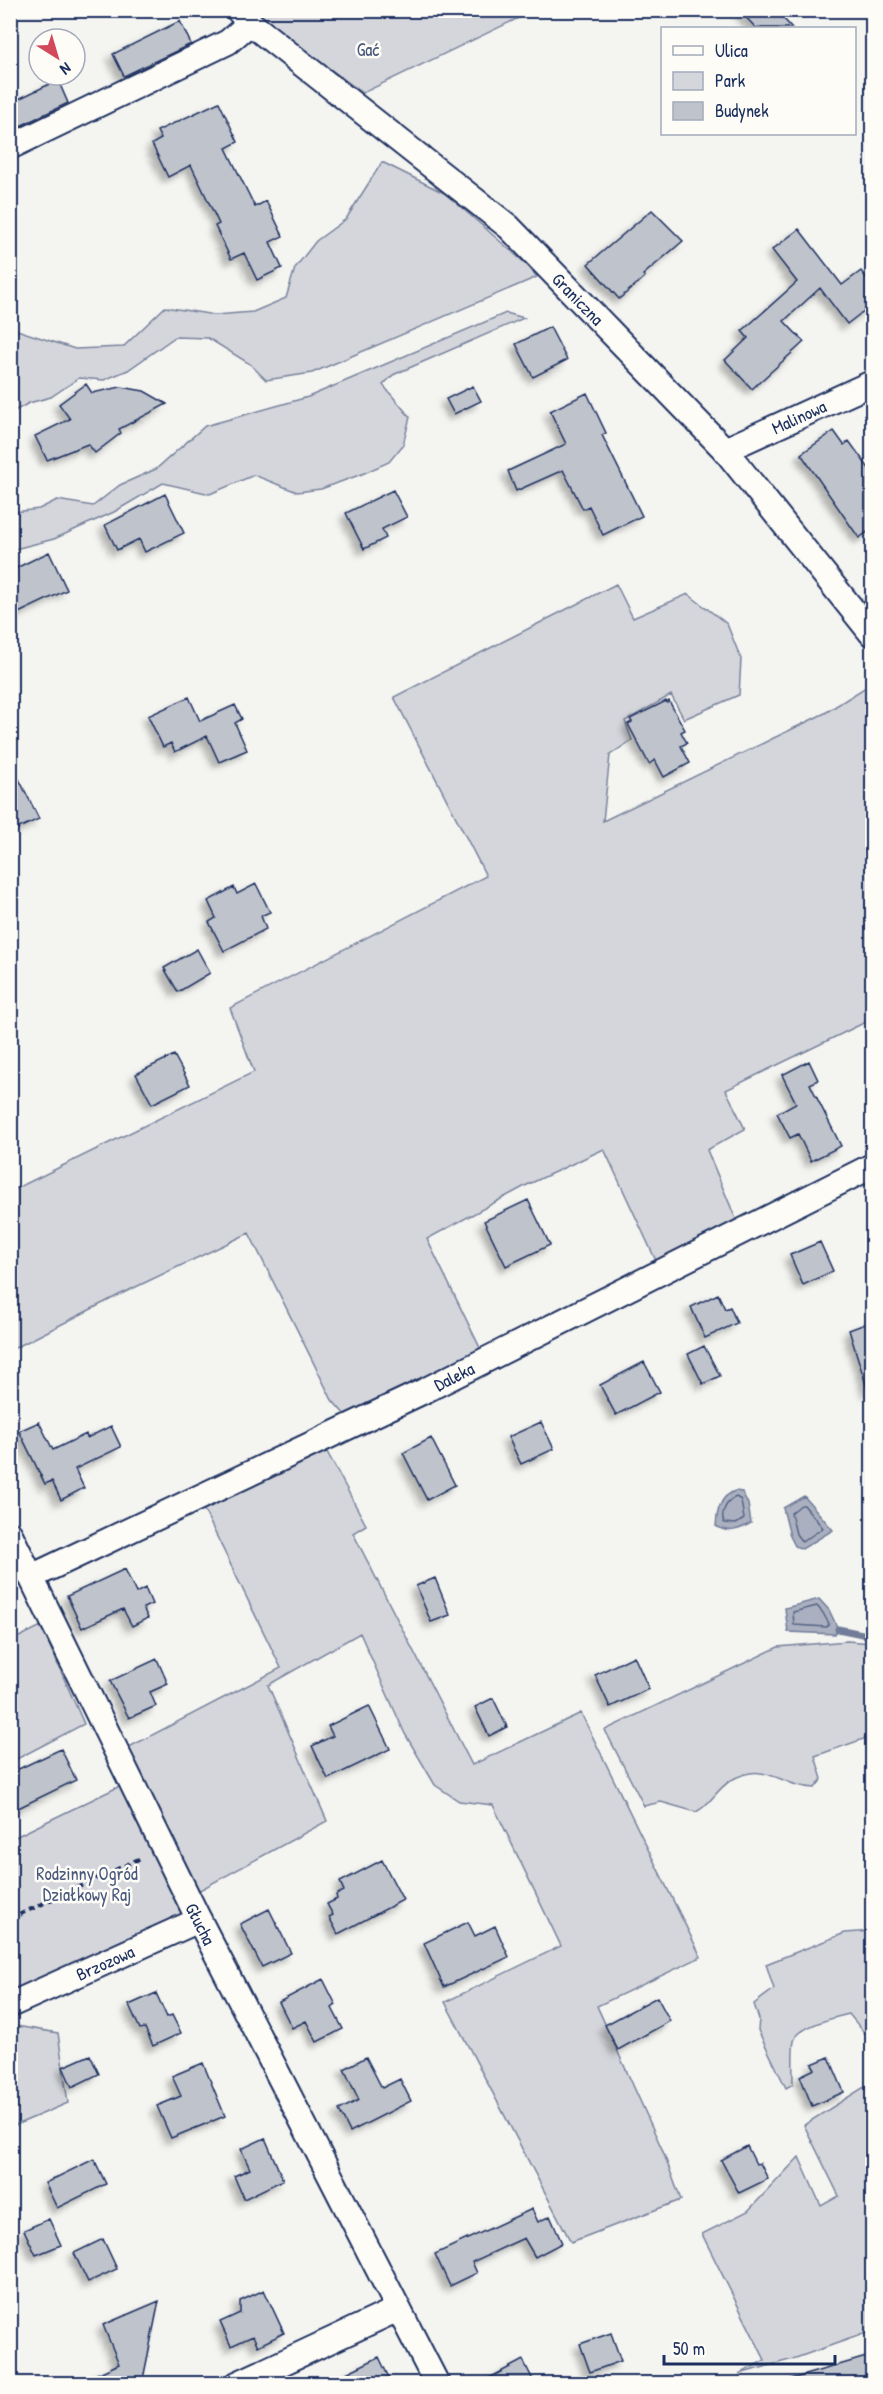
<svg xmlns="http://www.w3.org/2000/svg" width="883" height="2394" viewBox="0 0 883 2394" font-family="'Patrick Hand',sans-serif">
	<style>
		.green { fill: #d4d6db; stroke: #78829c; stroke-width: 1.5 }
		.water { fill: #aab0bf; stroke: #717c98; stroke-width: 1.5 }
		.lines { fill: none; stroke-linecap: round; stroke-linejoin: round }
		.shore { stroke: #546385; stroke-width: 1.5 }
		.stream { stroke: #717c98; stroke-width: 7 }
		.building { fill: #bfc3cc; stroke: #1b2f5e; stroke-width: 1.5; filter: url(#shadow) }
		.minor-casing { stroke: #1b2f5e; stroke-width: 28 }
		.path { stroke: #1b2f5e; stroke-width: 4; stroke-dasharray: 6 4.5; stroke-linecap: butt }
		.minor { stroke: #fdfcf7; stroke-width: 24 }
		.labels { text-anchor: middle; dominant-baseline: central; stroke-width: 5; stroke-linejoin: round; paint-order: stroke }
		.park-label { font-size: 18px; fill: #49597d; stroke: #fdfcf7 }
		.street-label { font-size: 18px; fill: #1b2f5e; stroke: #fdfcf7 }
	</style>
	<defs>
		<filter id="shadow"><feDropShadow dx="-5.5" dy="5.5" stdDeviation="3" flood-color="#0004"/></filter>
	</defs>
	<rect width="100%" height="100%" fill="#f4f4f1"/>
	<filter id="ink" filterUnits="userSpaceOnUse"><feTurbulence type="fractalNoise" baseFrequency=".0167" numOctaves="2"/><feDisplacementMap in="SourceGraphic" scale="12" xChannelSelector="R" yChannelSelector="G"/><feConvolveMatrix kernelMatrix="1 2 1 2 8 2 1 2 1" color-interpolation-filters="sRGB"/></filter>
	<g filter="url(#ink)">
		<!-- green -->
		<path class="green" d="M254 11H533L363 93 267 23Z
			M382 162 446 194 526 264 537 277 312 373 266 380 250 364 208 338 175 337 128 370 104 380 79 378 51 397 29 403 11 413V328L75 349 123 347 165 307 215 315 253 312 286 298 295 268 316 241 346 219Z
			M506 313 524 318 393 375 383 385 410 417 403 445 389 462 362 474 321 489 297 492 254 475 210 494 163 483 114 512 54 539 11 550V510L14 512 39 509 57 500 93 506 120 485 156 469 205 426 308 397Z
			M616 584 633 618 688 594 727 624 741 659 739 695 684 719 671 695 625 721 632 740 610 755 603 821 825 713 872 683V1019L726 1090 745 1129 707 1150 738 1224 658 1265 604 1149 527 1185 427 1239 483 1354 346 1416 332 1400 249 1233 119 1295 11 1350V1191L254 1072 230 1008 486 876 394 697Z
			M326 1450 366 1525 353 1533 472 1765 581 1713 701 1957 597 2006 662 2149 681 2200 571 2242 445 2002 561 1946 493 1805 459 1801 435 1785 405 1734 360 1633 268 1685 327 1821 198 1891 127 1748 281 1668 203 1508Z
			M41 1626 84 1724 11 1762V1641Z
			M847 1641 872 1643V1736L815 1756 822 1779 815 1788C780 1787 766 1759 730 1781 716 1790 710 1805 696 1812L661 1802 644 1806 605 1730 778 1647Z
			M120 1786 188 1918 11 1999V1839Z
			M872 1931V2049L868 2037 849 2014C836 2017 798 2026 794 2041 792 2050 793 2073 793 2084L786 2088 758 2030 759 2019 754 2004 774 1989 766 1964 845 1933Z
			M10 2025 58 2033 68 2103 11 2127Z
			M872 2082V2331L793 2359 739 2374 765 2360 702 2234 748 2211 799 2157 821 2206 839 2196 804 2125Z"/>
		<!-- water -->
		<path class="water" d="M735 1491 742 1492 748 1504 751 1523C739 1530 729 1534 716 1526 717 1511 720 1496 735 1491Z
			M804 1496 833 1530 802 1549 795 1546 790 1536 783 1508Z
			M819 1599 829 1610 838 1629 835 1634 788 1632 785 1608Z"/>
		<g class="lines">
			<!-- shore -->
			<path class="shore" d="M736 1497 741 1500 744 1519 736 1524 724 1523C720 1514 726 1501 736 1497Z
				M801 1505H804L823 1528 802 1542 796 1534 791 1513Z
				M817 1606 823 1613 829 1624 827 1627 794 1625 793 1612Z"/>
			<!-- stream -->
			<path class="stream" d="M838 1629 872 1636"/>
		</g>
		<!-- building -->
		<path class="building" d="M739 10H776L792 28H756Z
			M180 21 191 44 124 76 113 54Z
			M58 80 68 103 10 131V103Z
			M219 102 238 142 226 148 255 207 266 201 283 236 270 242 282 268 257 280 244 253 231 259 215 226 219 224 191 165 168 177 152 144 161 139 157 131Z
			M652 210 683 241 643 275 645 277 619 299 588 264Z
			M799 229 842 285 861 271 873 286V304L847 324 820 288 784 321 804 342 752 389 725 360 748 338 742 331 797 282 772 250Z
			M550 327 567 360 533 377 516 344Z
			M86 384 92 393 121 387 144 391 167 404 119 429 121 433 95 453 88 444 47 460 35 436 70 419 59 404Z
			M473 386 481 401 454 414 446 399Z
			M587 393 606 433 602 435 642 516 603 535 589 506 583 509 563 470 516 491 508 471 566 444 550 411Z
			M834 431 844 445 849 441 873 474V528L859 538 801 454Z
			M393 490 407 517 382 529 386 538 364 549 346 513Z
			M165 494 184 533 145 552 139 539 117 550 105 525Z
			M49 552 67 590 10 617V571Z
			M189 697 200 721 235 705 242 719 235 723 247 750 219 762 207 736 175 752 171 743 163 747 148 716Z
			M666 701 667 703 669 701 685 730 681 732 687 743 681 746 690 763 664 777 655 760 649 764 628 724 632 722 630 719Z
			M10 761 39 819 10 832Z
			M256 884 270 912 261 916 266 929 224 951 209 922 216 918 208 901 234 887 237 894Z
			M197 949 210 973 178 992 164 968Z
			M174 1055 190 1085 152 1104 136 1074Z
			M809 1061 818 1080 810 1084 841 1146 811 1161 798 1134 790 1138 777 1113 796 1103 782 1075Z
			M528 1200 550 1245 506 1266 484 1221Z
			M820 1242 833 1271 803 1285 790 1255Z
			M718 1294 725 1309 730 1307 737 1323 705 1338 691 1307Z
			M873 1321V1390L868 1391 849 1330Z
			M704 1346 720 1376 703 1384 688 1354Z
			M644 1362 660 1392 616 1415 600 1385Z
			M39 1422 53 1450 86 1434 87 1438 111 1426 121 1447 75 1469 84 1488 61 1500 52 1481 45 1484 19 1431Z
			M541 1422 554 1449 521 1464 508 1437Z
			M431 1438 455 1485 427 1500 403 1453Z
			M125 1569 136 1593 145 1588 152 1604 143 1608 148 1618 132 1626 123 1609 82 1628 67 1596Z
			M435 1578 450 1615 431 1622 416 1586Z
			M634 1656 649 1689 610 1707 595 1675Z
			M157 1659 168 1684 150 1692 156 1706 129 1718 110 1681Z
			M493 1698 507 1727 489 1736 475 1707Z
			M369 1706 390 1749 328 1779 312 1746 333 1736 328 1726Z
			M61 1749 76 1780 10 1812V1773Z
			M382 1860 403 1900 338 1934 329 1917 333 1915 327 1904 337 1899 336 1895 344 1891 340 1882Z
			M269 1909 291 1953 262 1967 240 1924Z
			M468 1922 475 1936 495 1926 509 1957 444 1987 424 1943Z
			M323 1979 336 2005 332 2008 343 2029 317 2042 306 2021 292 2028 279 2002Z
			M156 1993 167 2017 172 2015 181 2033 153 2046 145 2028 140 2029 129 2005Z
			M657 1997 670 2021 618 2050 605 2025Z
			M90 2055 99 2074 72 2087 63 2067Z
			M366 2057 382 2088 400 2079 411 2101 350 2132 339 2110 359 2100 344 2069Z
			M829 2057 844 2092 812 2106 800 2076 815 2069 812 2064Z
			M203 2063 225 2116 171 2138 157 2106 181 2096 172 2076Z
			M265 2138 283 2180 244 2199 234 2176 250 2169 241 2149Z
			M747 2146 756 2164 760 2163 768 2179 739 2193 721 2160Z
			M94 2159 106 2184 57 2208 45 2183Z
			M532 2209 538 2222 550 2216 562 2243 535 2257 524 2238 472 2262 477 2273 450 2286 435 2254Z
			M49 2219 61 2245 36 2255 24 2230Z
			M103 2239 117 2269 88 2282 74 2253Z
			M264 2290 284 2333 258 2346 253 2336 231 2346 220 2322 240 2313V2301Z
			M159 2301 142 2384H75L119 2364 103 2325Z
			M611 2333 621 2361 590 2372 580 2344Z
			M873 2355V2384H792L791 2379Z
			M379 2357 392 2384H324Z
			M523 2360 535 2384H478Z"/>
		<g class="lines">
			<defs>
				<g id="minor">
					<path id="s1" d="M238 10 250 23 509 227 725 450 872 634"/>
					<path d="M10 147 228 42 250 23"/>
					<path id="s2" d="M725 450 872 383"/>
					<path id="s3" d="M10 1534 199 1920 437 2384"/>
					<path id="s4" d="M33 1576 424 1391 872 1166"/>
					<path id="s5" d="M10 2005 199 1920"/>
					<path d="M237 2384 398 2309"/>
				</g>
			</defs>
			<!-- minor casing -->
			<use href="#minor" class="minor-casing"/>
			<!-- path -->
			<path class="path" d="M10 1919 143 1857"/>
			<!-- minor -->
			<use href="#minor" class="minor"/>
		</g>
	</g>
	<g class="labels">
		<!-- park labels -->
		<g class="park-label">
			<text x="368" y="49">Gać</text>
			<text x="87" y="1873">Rodzinny Ogród<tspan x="87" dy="21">Działkowy Raj</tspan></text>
		</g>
		<!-- street labels -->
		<g class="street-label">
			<text stroke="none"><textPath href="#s1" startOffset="447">Graniczna</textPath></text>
			<text stroke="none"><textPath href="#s2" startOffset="81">Malinowa</textPath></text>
			<text stroke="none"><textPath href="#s4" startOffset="466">Daleka</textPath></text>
			<text stroke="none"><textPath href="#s3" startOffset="434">Głucha</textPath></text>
			<text stroke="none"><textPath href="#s5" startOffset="104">Brzozowa</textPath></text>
		</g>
	</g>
	<!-- margin -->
	<rect width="883" height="2394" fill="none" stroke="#fdfcf7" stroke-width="36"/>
	<rect x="18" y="18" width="847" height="2358" fill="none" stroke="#1b2f5e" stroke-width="2" filter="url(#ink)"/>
	<!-- legend -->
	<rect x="661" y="27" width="195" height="108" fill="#fdfcf7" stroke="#a3aaba" stroke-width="1.5"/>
	<rect x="673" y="46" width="30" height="9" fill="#fdfcf7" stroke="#a3aaba" stroke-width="1.5"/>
	<text x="715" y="57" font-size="18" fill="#1b2f5e">Ulica</text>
	<rect x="673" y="72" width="30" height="18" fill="#d4d6db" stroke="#a3aaba" stroke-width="1.5"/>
	<text x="715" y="87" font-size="18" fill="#1b2f5e">Park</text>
	<rect x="673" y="102" width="30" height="18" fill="#bfc3cc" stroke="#a3aaba" stroke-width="1.5"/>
	<text x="715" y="117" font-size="18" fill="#1b2f5e">Budynek</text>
	<!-- north arrow -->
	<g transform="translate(57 57) rotate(143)"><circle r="28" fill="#fdfcf7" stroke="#a3aaba" stroke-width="1.5"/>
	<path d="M0-4.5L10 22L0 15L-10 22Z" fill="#d1495b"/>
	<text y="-9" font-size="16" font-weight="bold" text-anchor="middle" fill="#1b2f5e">N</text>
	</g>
	<!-- scale -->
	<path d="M664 2355v9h171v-9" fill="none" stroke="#1b2f5e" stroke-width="3"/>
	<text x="673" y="2355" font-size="18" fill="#1b2f5e" stroke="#fdfcf7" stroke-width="4.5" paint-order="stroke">50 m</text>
</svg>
